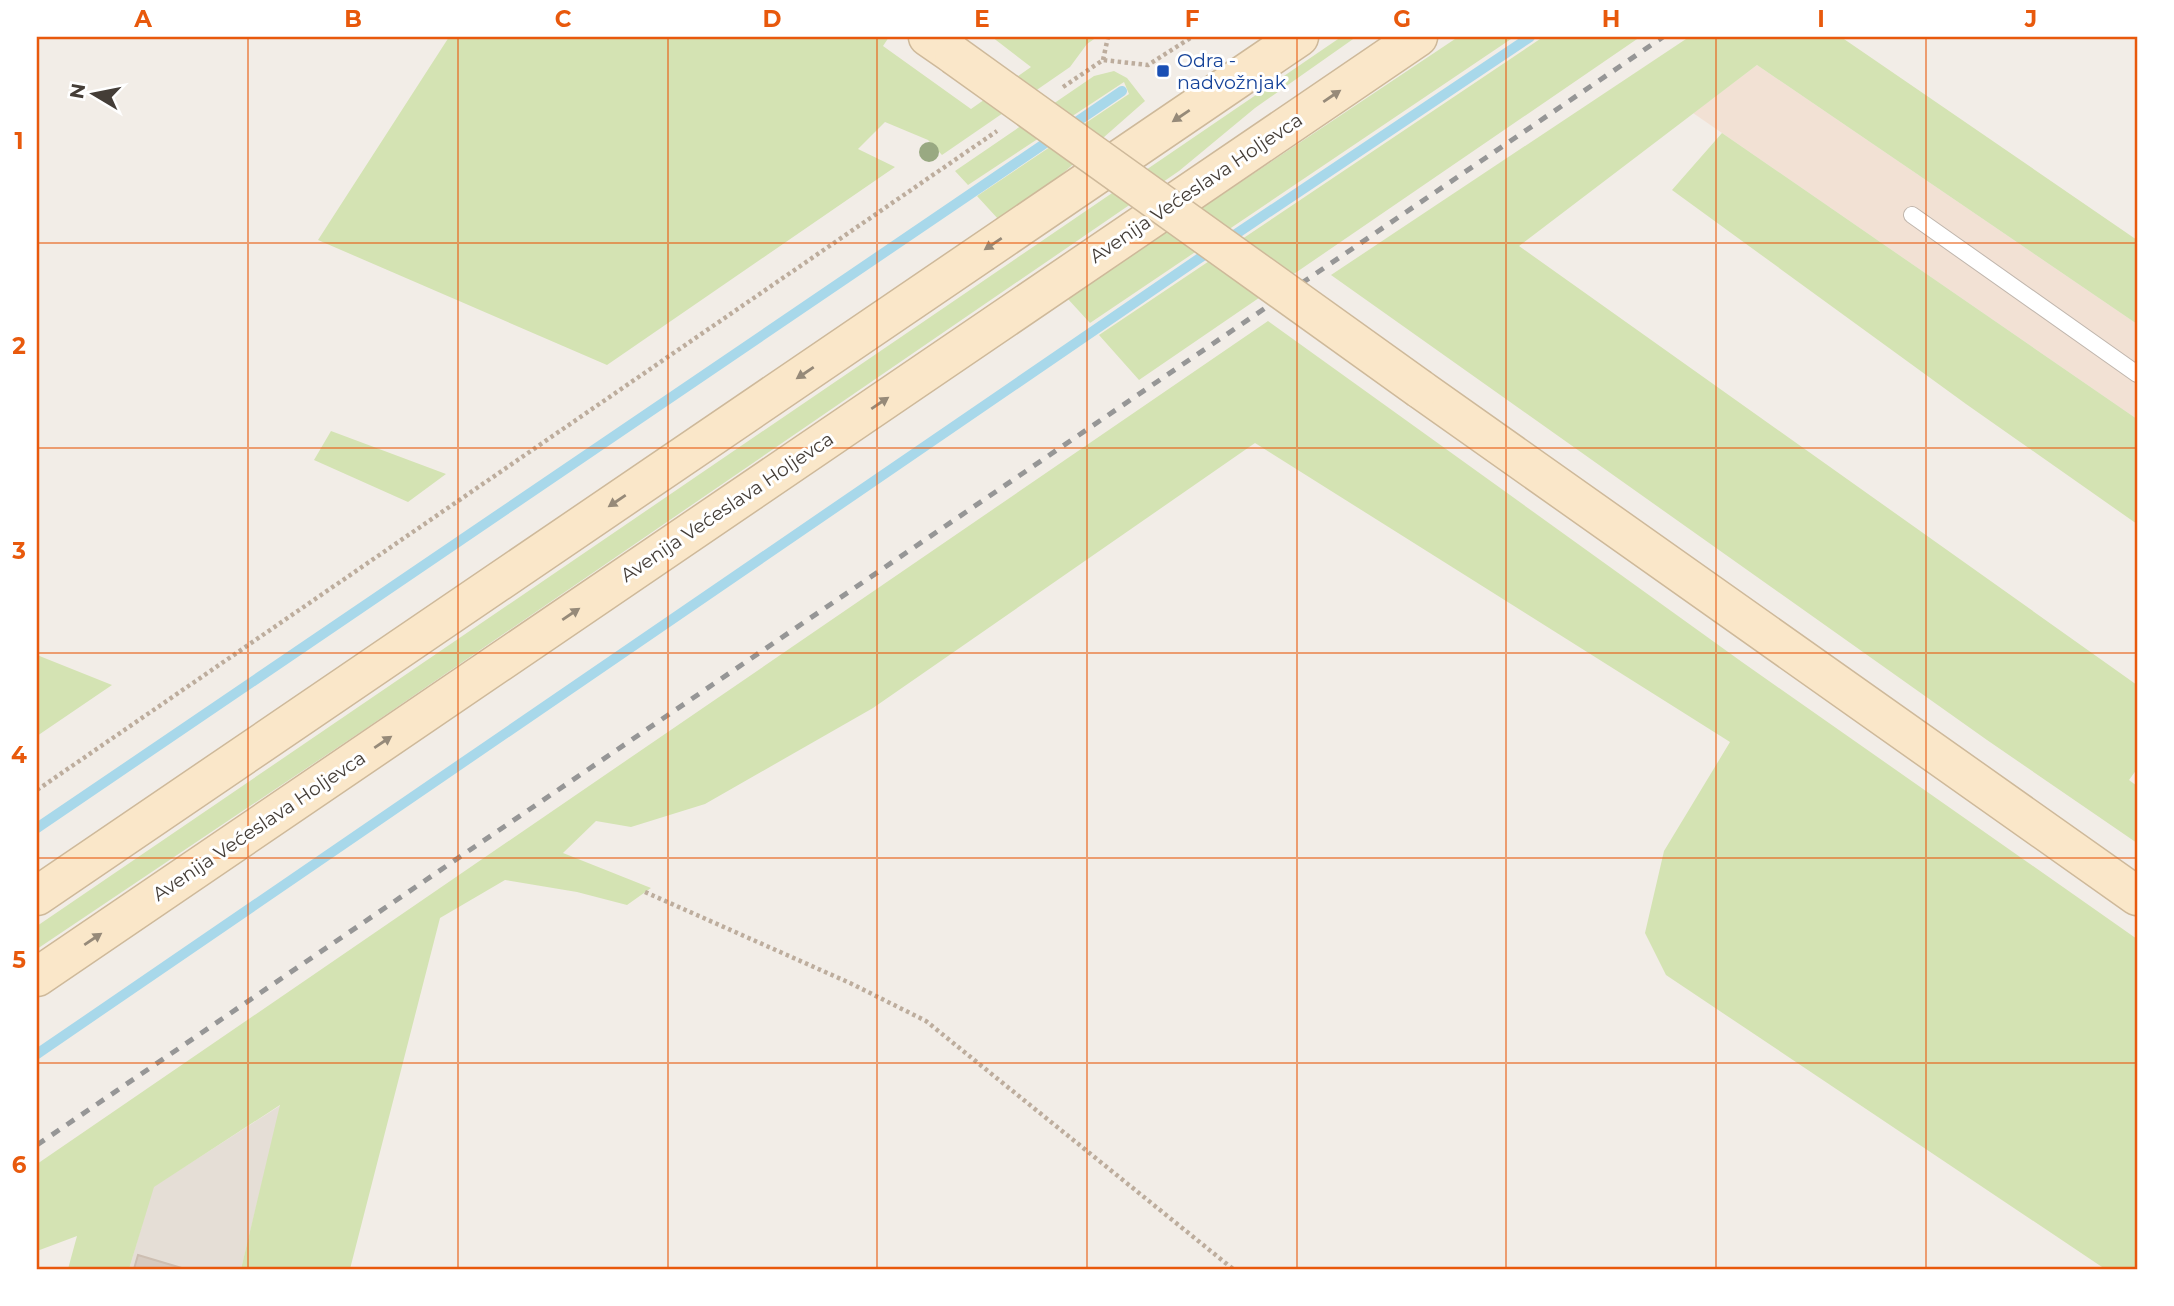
<svg xmlns="http://www.w3.org/2000/svg" width="2174" height="1306" viewBox="0 0 2174 1306" font-family="Montserrat,sans-serif">
	<style>
		.residential { fill: #e5ded6 }
		.commercial { fill: #f2e1d4 }
		.green { fill: #d4e3b3 }
		.lines { fill: none; stroke-linecap: round; stroke-linejoin: round }
		.stream { stroke: #a8d8ea; stroke-width: 10 }
		.building { fill: #d6cac0; stroke: #cdbeb1; stroke-width: 2 }
		.service-casing { stroke: #c0b6ad; stroke-width: 18 }
		.secondary-casing { stroke: #ceb99a; stroke-width: 41 }
		.path { stroke: #bdad9d; stroke-width: 4.5; stroke-dasharray: 3.5 3.5; stroke-linecap: butt }
		.service { stroke: #fff; stroke-width: 16 }
		.secondary { stroke: #fae7c9; stroke-width: 38 }
		.rail { stroke: #969696; stroke-width: 5; stroke-dasharray: 9 9; stroke-linecap: butt }
		.secondary-bridge-casing { stroke: #ceb99a; stroke-width: 41; stroke-linecap: butt }
		.secondary-bridge { stroke: #fae7c9; stroke-width: 38 }
		.tree { fill: #99a982 }
		.oneway { fill: #968a79 }
		.grid { fill: none; stroke: #e8590c; stroke-width: 2; stroke-opacity: 0.55 }
		.transit-dot { fill: #1a4fb4; stroke: #fff; stroke-width: 2.5 }
		.labels { text-anchor: middle; dominant-baseline: central; stroke-width: 6; stroke-linejoin: round; paint-order: stroke }
		.transit-label { font-size: 19px; fill: #164399; stroke: #fff; text-anchor: start }
		.street-label { font-size: 19px; fill: #443d37; stroke: #fff }
		.neatline { fill: none; stroke: #e8590c; stroke-width: 2.5 }
		.grid-label { font-size: 23px; text-anchor: middle; font-weight: bold; fill: #e8590c }
	</style>
	<rect width="100%" height="100%" fill="#f2ede7"/>
	<!-- residential -->
	<path class="residential" d="M281 1105 241 1269H129L153 1187Z"/>
	<!-- commercial -->
	<path class="commercial" d="M1757 65 2137 324V419L1693 113Z"/>
	<!-- green -->
	<path class="green" d="M449 37H889L883 46 971 109 1031 67 992 37H1097L1087 44 1070 67 942 155 928 140 885 122 858 149 895 167 607 365 318 240Z
		M1341 37H1356L1255 108 1179 171 365 729 37 949V926Z
		M1458 37H1514L1090 323 1067 298Z
		M1543 37H1640L1139 380 1099 335Z
		M1689 37H1841L2137 240V324L1757 65 1519 246 2137 685V769L2129 780 2137 786V843L1987 740 1331 275Z
		M1114 71 1127 78 1145 101 1053 182 999 220 977 196 1129 94 1124 82 968 185 955 171 1094 76Z
		M1722 133 2137 419V524L1966 404 1672 190Z
		M1268 321 1742 662 2137 939V1269H2105L1666 975 1645 933 1664 851 1730 742 1255 443 873 708 705 804 631 827 596 821 563 853 651 888 627 905 577 892 505 880 440 918 350 1269H241L280 1105 154 1187 129 1269H68L77 1236 37 1251V1164Z
		M331 431 446 474 408 502 314 460Z
		M37 655 112 685 37 736Z"/>
	<g class="lines">
		<!-- stream -->
		<path class="stream" d="M1227 240 1530 37
			M37 828 1122 91
			M37 1054 1213 249"/>
	</g>
	<!-- building -->
	<path class="building" d="M138 1255 185 1269H134Z"/>
	<g class="lines">
		<defs>
			<path id="service" d="M1912 215 2137 374"/>
			<path id="secondary" d="M928 37 954 55
				M1420 389 2137 896
				M37 896 1299 37
				M37 977 1418 37"/>
		</defs>
		<!-- service casing -->
		<use href="#service" class="service-casing"/>
		<!-- secondary casing -->
		<use href="#secondary" class="secondary-casing"/>
		<!-- path -->
		<path class="path" d="M1103 60 1108 37
			M1063 87 1103 60 1148 65 1192 37
			M37 790 997 131
			M645 892 850 983 926 1021 1233 1269"/>
		<!-- service -->
		<use href="#service" class="service"/>
		<!-- secondary -->
		<use href="#secondary" class="secondary"/>
		<!-- rail -->
		<path class="rail" d="M37 1145 1663 37"/>
		<defs>
			<path id="secondary-bridge" d="M954 55 1420 389"/>
		</defs>
		<!-- secondary-bridge casing -->
		<use href="#secondary-bridge" class="secondary-bridge-casing"/>
		<!-- secondary-bridge -->
		<use href="#secondary-bridge" class="secondary-bridge"/>
	</g>
	<!-- trees -->
	<circle class="tree" cx="929" cy="152" r="10"/>
	<!-- one-way arrows -->
	<defs><path id="oneway-solid" d="M-6-.8H1V-3.2L6.5 0L1 3.2V.8H-6Z" transform="scale(1.75)"/></defs>
	<g class="oneway">
		<use href="#oneway-solid" transform="translate(1332 96) rotate(-34)"/>
		<use href="#oneway-solid" transform="translate(1181 116) rotate(146)"/>
		<use href="#oneway-solid" transform="translate(993 244) rotate(146)"/>
		<use href="#oneway-solid" transform="translate(805 373) rotate(146)"/>
		<use href="#oneway-solid" transform="translate(880 403) rotate(-34)"/>
		<use href="#oneway-solid" transform="translate(617 501) rotate(146)"/>
		<use href="#oneway-solid" transform="translate(571 614) rotate(-34)"/>
		<use href="#oneway-solid" transform="translate(383 742) rotate(-34)"/>
		<use href="#oneway-solid" transform="translate(93 939) rotate(-34)"/>
	</g>
	<!-- grid -->
	<path class="grid" d="M248 37V1269M458 37V1269M668 37V1269M877 37V1269M1087 37V1269M1297 37V1269M1506 37V1269M1716 37V1269M1926 37V1269M37 243H2137M37 448H2137M37 653H2137M37 858H2137M37 1063H2137"/>
	<!-- markers -->
	<rect class="transit-dot" x="1156" y="64" width="14" height="14" rx="3.5"/>
	<g class="labels">
		<!-- transit labels -->
		<g class="transit-label">
			<text x="1177" y="60">Odra -<tspan x="1177" dy="22">nadvožnjak</tspan></text>
		</g>
		<!-- street labels -->
		<g class="street-label">
			<text transform="translate(1196 188) rotate(-34)">Avenija Većeslava Holjevca</text>
			<text transform="translate(727 507) rotate(-34)">Avenija Većeslava Holjevca</text>
			<text transform="translate(259 826) rotate(-34)">Avenija Većeslava Holjevca</text>
		</g>
	</g>
	<!-- border -->
	<rect width="2174" height="1306" fill="none" stroke="#ffffff" stroke-width="77"/>
	<!-- north arrow -->
	<g transform="translate(94 94) rotate(280)" stroke="#ffffff" stroke-width="5" paint-order="stroke">
	<path d="M0-5L12 26L0 18L-12 26Z" fill="#443d37"/>
	<text y="-10" font-size="19" font-weight="bold" text-anchor="middle" fill="#443d37">N</text>
	</g>
	<rect x="38" y="38" width="2098" height="1230" class="neatline"/>
	<g class="grid-label">
		<text x="143" y="27">A</text>
		<text x="353" y="27">B</text>
		<text x="563" y="27">C</text>
		<text x="772" y="27">D</text>
		<text x="982" y="27">E</text>
		<text x="1192" y="27">F</text>
		<text x="1402" y="27">G</text>
		<text x="1611" y="27">H</text>
		<text x="1821" y="27">I</text>
		<text x="2031" y="27">J</text>
		<text x="19" y="149">1</text>
		<text x="19" y="354">2</text>
		<text x="19" y="559">3</text>
		<text x="19" y="763">4</text>
		<text x="19" y="968">5</text>
		<text x="19" y="1173">6</text>
	</g>
</svg>
